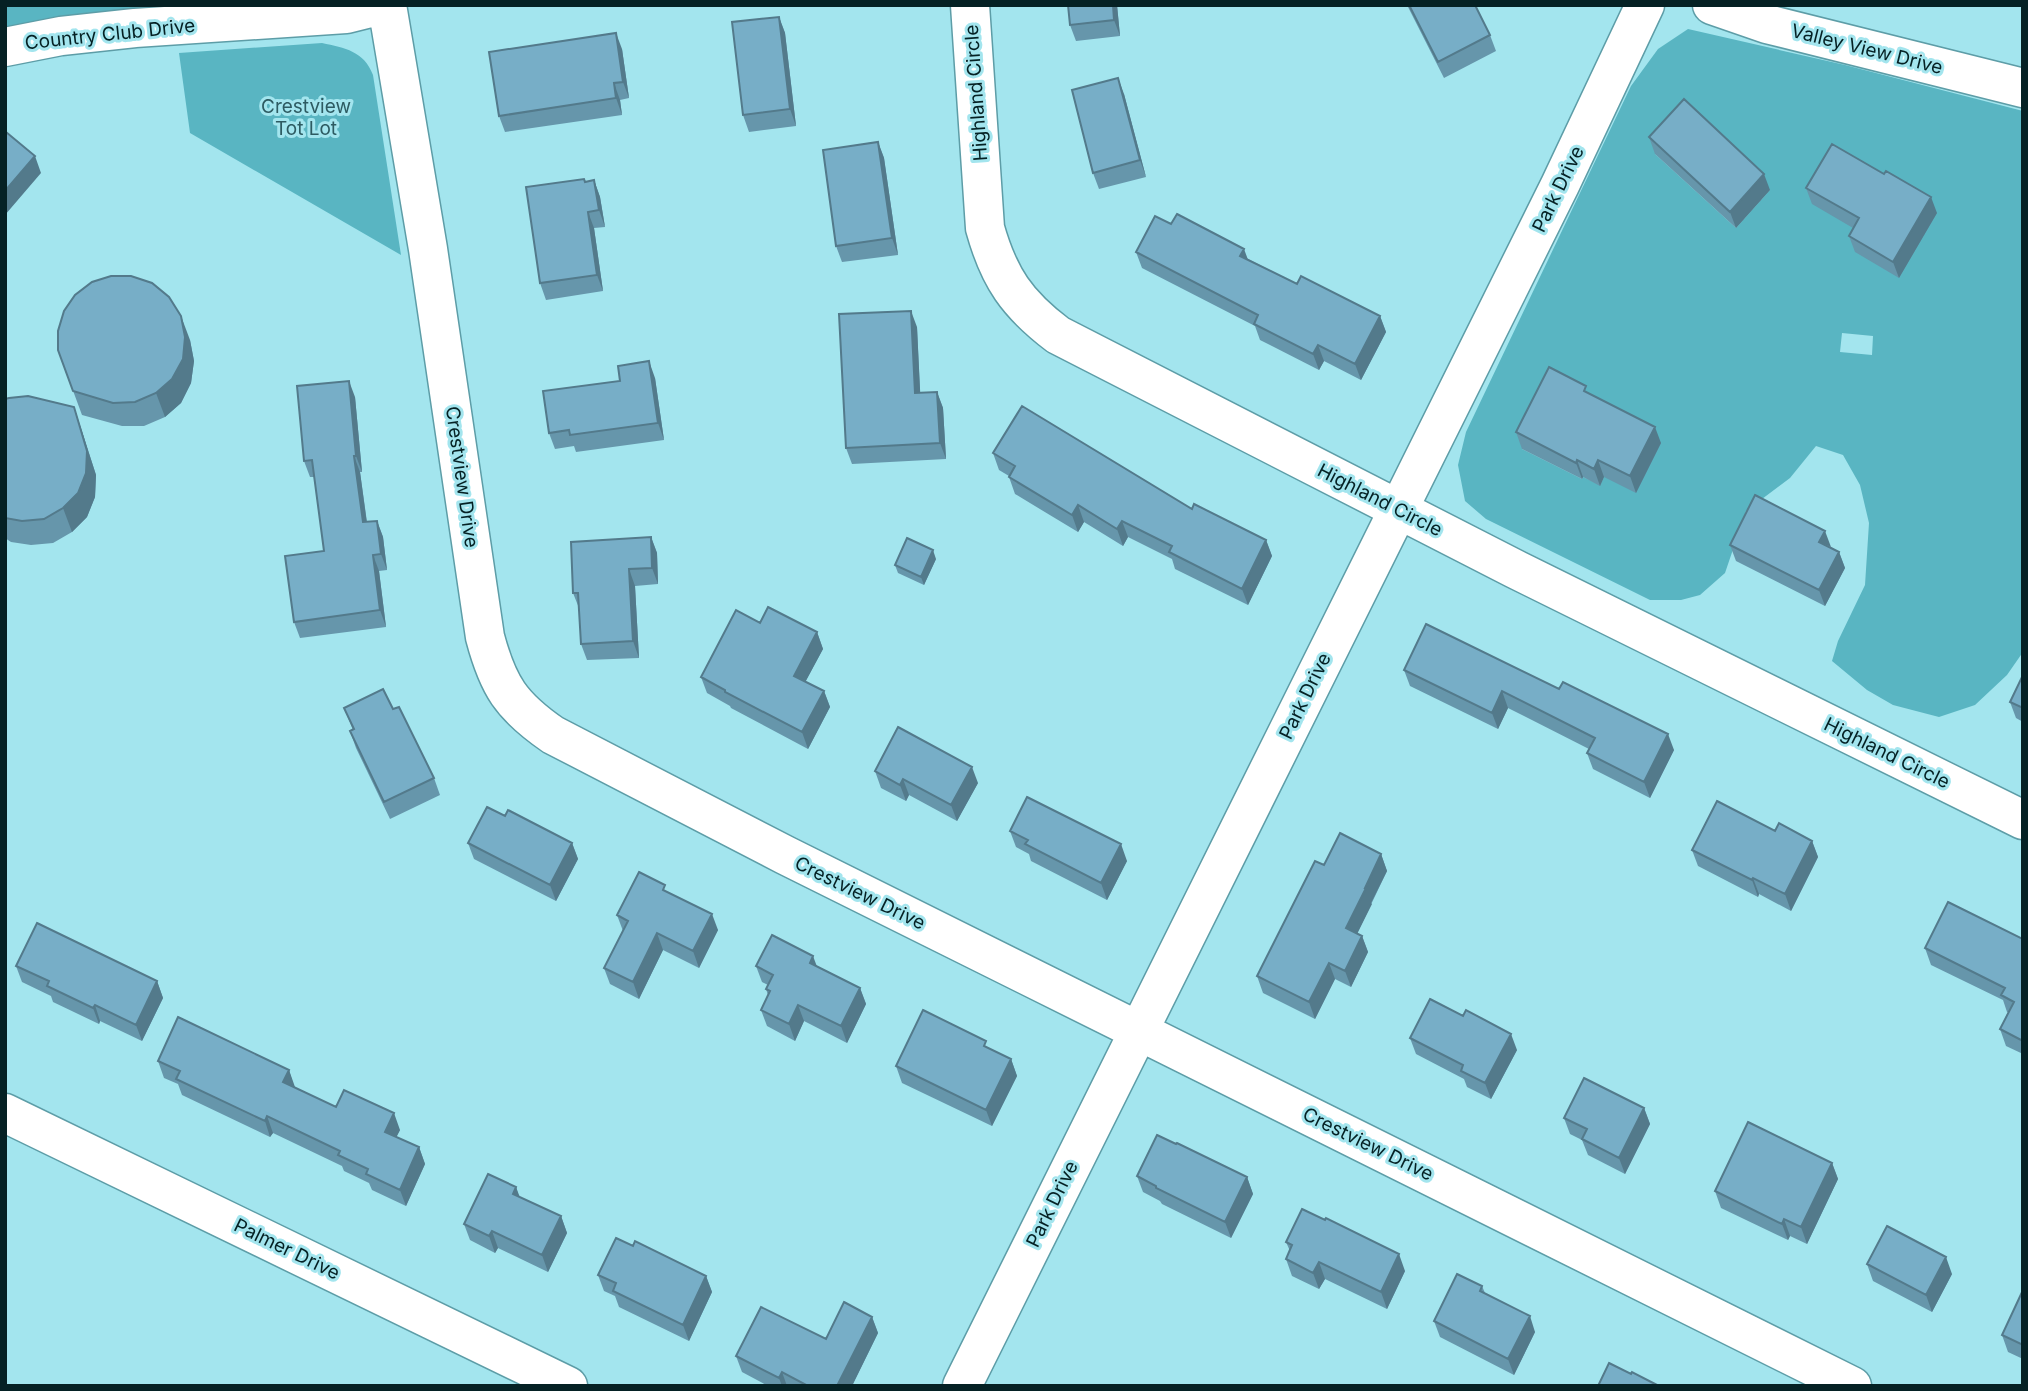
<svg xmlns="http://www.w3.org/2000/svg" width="2028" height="1391" viewBox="0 0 2028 1391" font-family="Inter,sans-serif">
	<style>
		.green { fill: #59b5c2; fill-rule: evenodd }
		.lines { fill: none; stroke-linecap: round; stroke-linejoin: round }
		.minor-casing { stroke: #5d9da7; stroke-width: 41 }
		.minor { stroke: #fff; stroke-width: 38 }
		.wall { fill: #6696ab }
		.shaded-wall { fill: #537a8b }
		.building { fill: #77aec7; stroke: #537a8b; stroke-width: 2 }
		.labels { text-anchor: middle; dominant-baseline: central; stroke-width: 6; stroke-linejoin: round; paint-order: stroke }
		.street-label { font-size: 19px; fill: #052124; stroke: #a3e5ee }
		.park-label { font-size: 19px; fill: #2d5b62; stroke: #a3e5ee }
	</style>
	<rect width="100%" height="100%" fill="#a3e5ee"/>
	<!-- green -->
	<path class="green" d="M5 5H159L68 22 5 37Z
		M1688 29 1845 65 2023 111V652L2007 675 1975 705 1939 717 1893 705 1867 690 1832 661 1838 641 1865 585 1869 523 1860 485 1843 455 1816 446 1790 478 1746 511 1725 573 1700 595 1681 600H1650L1486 519 1465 501 1458 465 1466 432 1631 86 1658 49ZM1655 154 1770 190 1736 228ZM1842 333 1873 336 1872 355 1840 352ZM1660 443 1604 477 1600 485 1583 477 1582 479 1522 449Z
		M322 43C345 48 364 51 373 75L401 255 190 133 179 53Z"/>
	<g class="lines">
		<defs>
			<path id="minor" d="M387 5 428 249 485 637C498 686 511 706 553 735L785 855 1852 1386
				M970 5 985 228C999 278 1017 304 1058 335L1515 569 2023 820
				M1712 5 1767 24 2023 88
				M5 47 61 36 135 28 346 14 382 5
				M5 1113 568 1386
				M962 1386 1560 185 1645 5"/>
		</defs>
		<!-- minor casing -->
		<use href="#minor" class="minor-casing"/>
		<!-- minor -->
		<use href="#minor" class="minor"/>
	</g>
	<!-- wall -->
	<path class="wall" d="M1117 5 1120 36 1076 41 1070 25Z
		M1407 5H1475L1490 35 1496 51 1444 78Z
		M779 17 785 33 796 126 749 132 743 115Z
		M622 49 629 98 620 100 622 115 505 132 499 116Z
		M1124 94 1146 177 1099 189 1093 173Z
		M1649 137 1770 190 1736 228 1655 154Z
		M878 142 884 158 898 255 842 262 836 246Z
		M594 180 600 197 605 227 594 228 603 291 546 300 540 283 585 182Z
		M1806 188 1937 213 1899 278 1855 252 1849 236 1853 228 1812 204Z
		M1136 252 1248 259 1297 284 1380 316 1386 332 1361 380 1324 361 1319 370 1260 340 1255 326 1142 268Z
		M917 327 920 393 937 392 943 408 946 459 852 464 846 448Z
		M190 340 194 361 191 383 181 403 165 417 144 426H122L82 415 58 350Z
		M655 378 664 440 576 452 574 446 555 449 549 433Z
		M1589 394 1661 443 1636 493 1604 477 1600 486 1583 477 1582 479 1522 449 1516 432Z
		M355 397 362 472H360L367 522 377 521 383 537 387 570 379 571 386 627 300 638 294 622 324 551 315 477H310L304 461Z
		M5 399 74 407 82 431 96 475 95 497 87 517 72 532 53 543 31 545 11 542 5 538Z
		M993 453 1192 509 1266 540 1272 556 1248 605 1175 569 1172 559 1128 537 1123 546 1084 522 1078 532 1015 494 1009 477V476L999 470Z
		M651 537 657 553 658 584 635 586 639 658 587 660 581 644 579 608 573 593Z
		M1730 545 1831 547 1839 552 1845 568 1825 606 1736 561Z
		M936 559 924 585 898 573 895 565Z
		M760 623 817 632 823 649 805 682 824 691 830 707 808 749 731 708 730 706 707 693 701 677Z
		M1426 624 1674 750 1650 798 1593 769 1587 753 1589 749 1508 708 1498 729 1410 686 1404 670Z
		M2023 675V722L2016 718 2010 702Z
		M344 708 434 778 440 795 390 819 356 748 350 731 353 730Z
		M875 771 978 783 957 821 909 795 906 801 881 788Z
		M505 816 572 843 578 859 556 901 474 859 468 843Z
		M1010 831 1127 861 1107 900 1031 861 1029 854 1016 847Z
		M1775 831 1812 841 1818 857 1791 911 1759 894 1758 897 1698 866 1692 850Z
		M1381 854 1387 871 1357 934 1362 936 1368 952 1351 987 1335 979 1315 1019 1263 993 1257 976 1324 865Z
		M668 892 718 930 699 968 663 950 639 999 610 984 604 968 623 931 617 915Z
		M2023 939V1054L2006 1046 2000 1029 2008 1012H2007L2003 1000 1931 965 1925 948Z
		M16 966 157 981 163 998 142 1041 100 1021 99 1024 53 1002 51 996 22 982Z
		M756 966H817L860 988 866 1004 847 1043 804 1021 795 1041 767 1026 761 1010 768 995 766 989 768 985 762 982Z
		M1410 1038 1517 1050 1491 1099 1467 1087 1464 1079 1416 1054Z
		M989 1048 1011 1059 1017 1076 992 1126 902 1083 896 1066Z
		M158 1061 289 1070 294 1087 336 1107 400 1130 396 1137 419 1147 425 1164 406 1206 372 1190 369 1183 344 1171 342 1166 273 1133 270 1137 182 1095 178 1084 164 1078Z
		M1644 1108 1650 1124 1625 1174 1588 1155 1582 1140 1570 1134 1564 1118Z
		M1832 1163 1838 1179 1807 1244 1790 1236 1788 1240 1721 1208 1715 1191Z
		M1137 1176 1247 1177 1253 1194 1231 1238 1162 1204 1160 1201 1143 1192Z
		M516 1187 519 1197 561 1216 567 1233 548 1272 498 1248 495 1253 470 1240 464 1224Z
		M1286 1242 1405 1271 1387 1309 1325 1279 1319 1289 1292 1276 1286 1259 1290 1251Z
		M633 1246 706 1276 712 1292 689 1341 619 1307 615 1296 604 1291 598 1275Z
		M1867 1264 1952 1274 1932 1312 1873 1281Z
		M1482 1286 1485 1293 1535 1332 1514 1375 1440 1337 1434 1321Z
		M2023 1290V1359L2008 1352 2002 1335Z
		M872 1317 878 1333 852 1386H768L742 1372 736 1356 826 1339Z"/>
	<!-- shaded-wall -->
	<path class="shaded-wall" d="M1113 5H1117L1120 36 1114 20Z
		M779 17 785 33 796 126 790 109Z
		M616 33 622 49 629 98 623 82Z
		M1118 78 1124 94 1146 177 1140 160Z
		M614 83 620 100 622 115 616 98Z
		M878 142 884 158 898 255 892 238Z
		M35 156 41 173 5 215V191Z
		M1764 174 1770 190 1736 228 1730 212Z
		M594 180 600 197 605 227 599 210Z
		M1931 197 1937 213 1899 278 1893 262Z
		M588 212 594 228 603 291 597 275Z
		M1244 249 1250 265 1240 256Z
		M911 311 917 327 921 409 915 393Z
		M181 316 190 340 194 361 191 383 181 403 165 417 156 393Z
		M1380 316 1386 332 1361 380 1355 364Z
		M1318 345 1324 361 1319 370 1313 354Z
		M649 361 655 378 664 440 658 423Z
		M349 381 355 397 362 472 356 456Z
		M937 392 943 408 946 459 940 443Z
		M74 407 96 475 95 497 87 517 72 532 63 508Z
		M1655 427 1661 443 1636 493 1630 476Z
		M354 456 360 472 369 539 363 522Z
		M1577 460 1583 477 1582 479 1576 463Z
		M1598 460 1604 477 1600 486 1594 469Z
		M1078 505 1084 522 1078 532 1072 515Z
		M377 521 383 537 387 570 381 554Z
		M1122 521 1128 537 1123 546 1117 529Z
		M1825 531 1831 547 1819 542Z
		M651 537 657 553 658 584 652 568Z
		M1266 540 1272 556 1248 605 1242 589Z
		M933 550 936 559 924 585 921 577Z
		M1839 552 1845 568 1825 606 1819 590Z
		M373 555 379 571 386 627 380 610Z
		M629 569 635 586 639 658 633 641Z
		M817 632 823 649 800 692 794 676Z
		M824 691 830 707 808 749 802 732Z
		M1502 691 1508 708 1498 729 1492 713Z
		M1668 734 1674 750 1650 798 1644 782Z
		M972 767 978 783 957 821 951 805Z
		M903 779 909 795 906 801 900 785Z
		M1812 841 1818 857 1791 911 1785 894Z
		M572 843 578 859 556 901 550 885Z
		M1121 844 1127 861 1107 900 1101 883Z
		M1381 854 1387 871 1371 903 1372 904 1352 944 1346 928Z
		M1753 878 1759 894 1758 897 1752 880Z
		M712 914 718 930 699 968 693 951Z
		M657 933 663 950 639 999 633 982Z
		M1362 936 1368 952 1351 987 1345 971Z
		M813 956 819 972 810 963Z
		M1329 963 1335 979 1315 1019 1309 1002Z
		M157 981 163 998 142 1041 136 1025Z
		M860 988 866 1004 847 1043 841 1026Z
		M95 1005 100 1021 99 1024 93 1008Z
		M798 1005 804 1021 795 1041 789 1024Z
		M1511 1034 1517 1050 1491 1099 1485 1083Z
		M1011 1059 1017 1076 992 1126 986 1110Z
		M289 1070 295 1087 289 1098 283 1082Z
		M1644 1108 1650 1124 1625 1174 1619 1158Z
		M394 1113 400 1130 391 1148 385 1132Z
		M267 1116 273 1133 270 1137 265 1121Z
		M419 1147 425 1164 406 1206 400 1190Z
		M1832 1163 1838 1179 1807 1244 1801 1227Z
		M1247 1177 1253 1194 1231 1238 1225 1222Z
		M516 1187 522 1203 513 1194Z
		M561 1216 567 1233 548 1272 542 1255Z
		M1784 1219 1790 1236 1788 1240 1782 1224Z
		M492 1231 498 1248 495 1253 489 1236Z
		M1399 1254 1405 1271 1387 1309 1381 1292Z
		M1946 1257 1952 1274 1932 1312 1926 1295Z
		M1319 1262 1325 1279 1319 1289 1313 1273Z
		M706 1276 712 1292 689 1341 683 1325Z
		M1530 1316 1535 1332 1514 1375 1508 1359Z
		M872 1317 878 1333 852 1386H837Z
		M782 1372 787 1386H782L779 1378Z"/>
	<!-- building -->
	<path class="building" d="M1068 5H1113L1114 20 1070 25Z
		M1409 5H1475L1490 35 1438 62Z
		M779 17 790 109 743 115 732 22Z
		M616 33 623 82 614 83 616 98 499 116 489 52Z
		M1118 78 1140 160 1093 173 1072 90Z
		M1684 99 1764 174 1730 212 1649 137Z
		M6 132 35 156 5 191V133Z
		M878 142 892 238 836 246 823 150Z
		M1832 144 1884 174 1886 171 1931 197 1893 262 1849 236 1859 218 1806 188Z
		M584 179 585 182 594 180 599 210 588 212 597 275 540 283 526 187Z
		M1177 214 1244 249 1240 256 1297 284 1301 276 1380 316 1355 364 1318 345 1313 354 1254 324 1258 315 1136 252 1155 216 1171 224Z
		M111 276H131L152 283 169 297 181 316 185 337 183 359 172 379 156 393 135 402 113 403 73 391 58 350V331L64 311 75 295 92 282Z
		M911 311 915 393 937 392 940 443 846 448 839 314Z
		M649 361 658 423 570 435 569 430 549 433 543 391 620 381 618 366Z
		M1549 367 1586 386 1584 391 1655 427 1630 476 1598 460 1594 469 1577 460 1576 463 1516 432Z
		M349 381 356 456H354L363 522 377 521 381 554 373 555 380 610 294 622 285 556 324 551 312 460 304 461 297 386Z
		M28 396 74 407 87 451 86 473 78 493 63 508 44 519 22 521 5 518V399L9 398Z
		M1022 406 1192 509 1194 504 1266 540 1242 589 1169 552 1172 546 1122 521 1117 529 1078 505 1072 515 1009 477 1015 466 993 453Z
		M1755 495 1825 531 1819 542 1839 552 1819 590 1730 545Z
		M651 537 652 568 629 569 633 641 581 644 578 593H573L571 542Z
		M907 538 933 550 921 577 895 565Z
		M768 607 817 632 794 676 824 691 802 732 725 692V690L701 677 736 610 760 623Z
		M1426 624 1559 689 1563 682 1668 734 1644 782 1587 753 1595 738 1502 691 1492 713 1404 670Z
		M2023 675V708L2010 702Z
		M383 689 393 709 399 707 434 778 384 802 350 731 354 729 344 708Z
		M898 727 972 767 951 805 903 779 900 785 875 771Z
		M1027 797 1121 844 1101 883 1025 844 1028 840 1010 831Z
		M1717 801 1775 831 1779 823 1812 841 1785 894 1753 878 1752 880 1692 850Z
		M487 807 505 816 508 810 572 843 550 885 468 843Z
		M1340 833 1381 854 1365 888H1366L1346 928 1362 936 1345 971 1329 963 1309 1002 1257 976 1315 861 1324 865Z
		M639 872 665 885 663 890 712 914 693 951 657 933 633 982 604 968 628 921 617 915Z
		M1948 902 2023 939V1041L2000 1029 2014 1002 2001 995 2005 988 1925 948Z
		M37 923 157 981 136 1025 95 1005 93 1008 47 986 49 981 16 966Z
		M772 935 813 956 810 963 860 988 841 1026 798 1005 789 1024 761 1010 770 991 766 989 773 975 756 966Z
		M1430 999 1463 1016 1466 1010 1511 1034 1485 1083 1461 1071 1463 1065 1410 1038Z
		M923 1010 986 1041 984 1046 1011 1059 986 1110 896 1066Z
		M178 1017 289 1070 283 1082 336 1107 344 1090 394 1113 385 1132 419 1147 400 1190 366 1174 368 1169 338 1155 340 1151 267 1116 265 1121 176 1079 180 1071 158 1061Z
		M1584 1078 1644 1108 1619 1158 1582 1139 1587 1129 1564 1118Z
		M1748 1122 1832 1163 1801 1227 1784 1219 1782 1224 1715 1191Z
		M1157 1135 1176 1144 1177 1143 1247 1177 1225 1222 1156 1188V1186L1137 1176Z
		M488 1174 516 1187 513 1194 561 1216 542 1255 492 1231 489 1236 464 1224Z
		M1302 1209 1325 1220 1326 1218 1399 1254 1381 1292 1319 1262 1313 1273 1286 1259 1292 1245 1286 1242Z
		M1887 1226 1946 1257 1926 1295 1867 1264Z
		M616 1238 633 1246 635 1241 706 1276 683 1325 613 1291 616 1283 598 1275Z
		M1457 1274 1482 1286 1480 1291 1530 1316 1508 1359 1434 1321Z
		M2023 1290V1345L2002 1335Z
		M844 1302 872 1317 837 1386H808L782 1372 779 1378 736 1356 761 1307 826 1339Z
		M1609 1363 1631 1374 1632 1372 1659 1386H1598Z"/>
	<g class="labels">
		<!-- street labels -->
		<g class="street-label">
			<text transform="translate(110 34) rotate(-6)">Country Club Drive</text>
			<text transform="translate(1867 49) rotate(14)">Valley View Drive</text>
			<text transform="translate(976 93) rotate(-94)">Highland Circle</text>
			<text transform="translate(1558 189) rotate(-64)">Park Drive</text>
			<text transform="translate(462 477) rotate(82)">Crestview Drive</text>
			<text transform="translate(1380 500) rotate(27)">Highland Circle</text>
			<text transform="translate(1305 696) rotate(-64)">Park Drive</text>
			<text transform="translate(1887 753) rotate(26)">Highland Circle</text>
			<text transform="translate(860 893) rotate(26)">Crestview Drive</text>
			<text transform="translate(1368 1144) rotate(26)">Crestview Drive</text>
			<text transform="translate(1052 1204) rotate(-64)">Park Drive</text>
			<text transform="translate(287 1249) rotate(26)">Palmer Drive</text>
		</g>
		<!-- park labels -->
		<g class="park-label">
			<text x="306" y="106">Crestview<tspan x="306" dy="22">Tot Lot</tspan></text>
		</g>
	</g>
	<!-- border -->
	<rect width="2028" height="1391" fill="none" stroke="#052124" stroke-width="14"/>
</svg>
